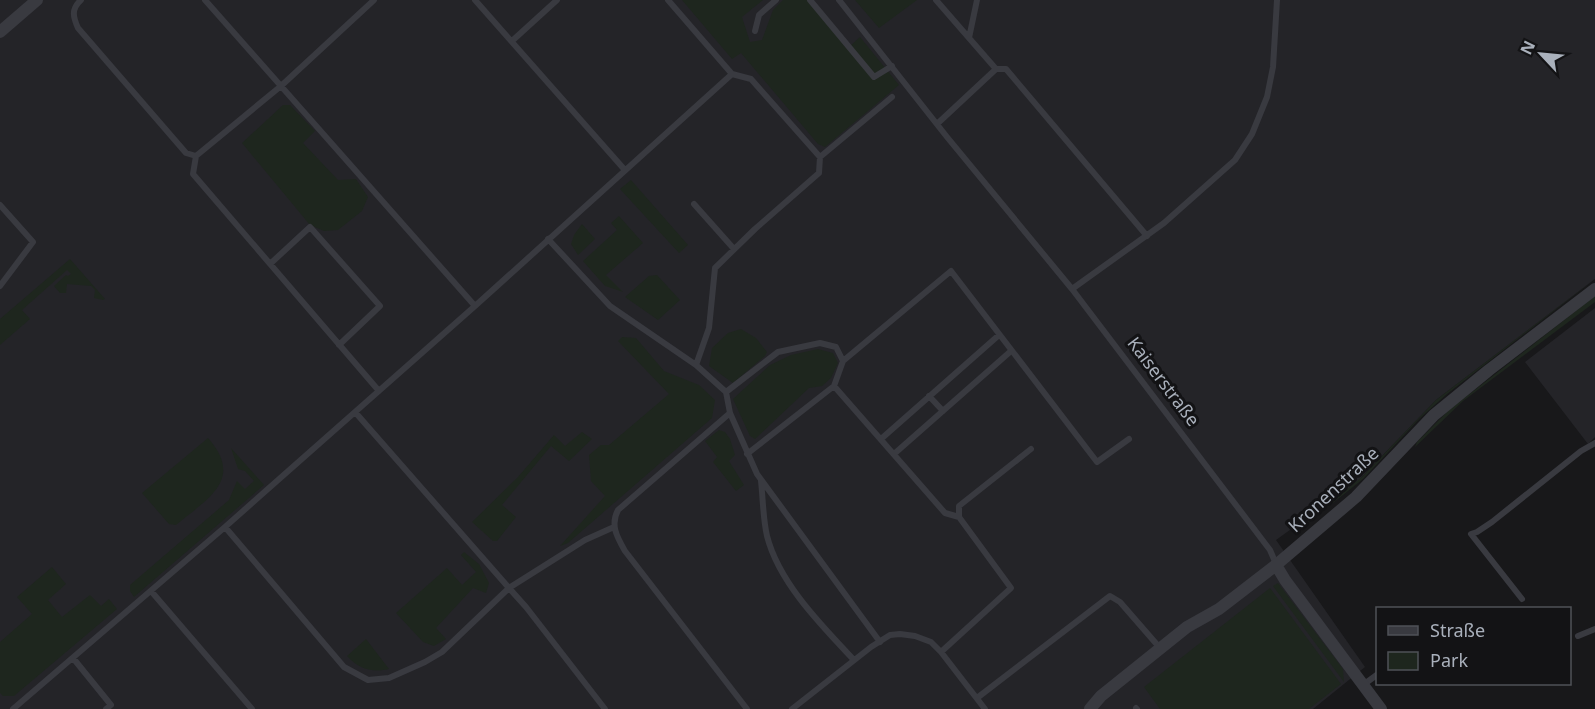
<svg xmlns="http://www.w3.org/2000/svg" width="1595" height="709" viewBox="0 0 1595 709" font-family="'Noto Sans',sans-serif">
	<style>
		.built { fill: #242428 }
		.green { fill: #1e261e }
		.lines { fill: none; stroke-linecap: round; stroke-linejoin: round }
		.lane { stroke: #393a40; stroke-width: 6 }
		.street { stroke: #393a40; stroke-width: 12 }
		.labels { text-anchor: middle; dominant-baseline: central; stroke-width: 6; stroke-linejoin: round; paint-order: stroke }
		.street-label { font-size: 18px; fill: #a9b0bb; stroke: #131315 }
	</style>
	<rect width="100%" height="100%" fill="#18181a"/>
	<!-- built -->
	<path class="built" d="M0 0H1595V279L1436 400 1355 484 1303 525 1301 522 1276 540 1365 667 1313 709H0Z
		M1595 308V437L1588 444 1525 362Z"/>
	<!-- green -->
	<path class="green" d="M682 0H763L742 17 750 42 762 40 773 10 783 0H810L849 47 860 37 899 85 825 147 818 144 741 53 732 59Z
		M855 0H917L879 28Z
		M283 105H290L315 131 303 143 338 180 356 179 368 197 362 211 338 230 324 231 310 225 242 143Z
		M631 180 688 245 679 253 620 189Z
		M619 216 643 243 606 275 623 292 605 286 583 261 617 230 611 223Z
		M582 224 595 239 578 255 571 244 574 235Z
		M70 259 105 299 103 300 94 298 95 290 91 286 67 284 66 293H60L54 286 66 275 68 276 71 274 67 270 22 310 30 319 0 345V319Z
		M657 275 680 300 658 320 625 297 649 276Z
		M1595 279 1447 394 1419 419 1363 479 1304 526 1303 525 1362 477 1436 400Z
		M1595 296V302L1463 401 1415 447 1417 442 1449 410Z
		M741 329 756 338 767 352 765 356 733 383 709 366 712 348 728 333Z
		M622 337 636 338 664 371 699 385 715 400 712 418 568 543 560 546 605 496 591 481 589 455 601 445H609L669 394 618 341Z
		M818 349 833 353 838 363 831 378 822 386 809 388 755 439 750 436 733 399 770 365 791 355Z
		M719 430 725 432 730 439 735 455 729 461 744 485 736 491 713 462 717 457 705 441Z
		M582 432 592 439 569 461 551 446 502 505 516 517 497 541H493L472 522 518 477 554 435 565 446Z
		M208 438C245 480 207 499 176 525L169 524 142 493Z
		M231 448 264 485 134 597 130 591V585L229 500 237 481 245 489 254 481 245 471 238 469Z
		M464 552 479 564 489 583 486 593 473 588 436 628 446 639 434 646 423 642 396 613 447 568 462 585 476 572 461 555Z
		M52 567 66 584 48 600 62 617 90 595 101 606 109 599 117 609 14 696H3L0 693V642L32 614 17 597Z
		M1278 583 1343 669 1344 682 1273 586Z
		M1270 588 1341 684 1309 709H1160L1144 687Z
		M366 639 389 669C372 673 359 669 347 656Z"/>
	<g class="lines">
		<!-- lane -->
		<path class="lane" d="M81 0C71 9 73 17 78 28L186 153 196 156 281 86 374 0
			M205 0 475 306
			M475 0 624 169
			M668 0 732 74 751 79 820 157 892 97
			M810 0 874 77 892 66
			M839 0 947 137 1072 289 1270 550 1276 564
			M936 0 969 38
			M755 31 759 15 776 0
			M512 41 557 0
			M996 69H1006L1147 236
			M937 124 996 69 969 38 977 0
			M196 156 193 174 379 391
			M694 204 734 249
			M0 205 33 242 0 286
			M548 239 610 306 696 365 726 392 730 413 757 474 880 642
			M270 264 310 227 380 306 339 345
			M1072 289 1164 223 1235 160 1252 134 1267 97 1273 67 1277 0
			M696 365 709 328 715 268 755 229 819 173 820 157
			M834 386 945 513 959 517
			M726 392 778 352 820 343 836 347 843 361 951 271 1097 462 1129 439
			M929 396 943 411
			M730 413 618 510C610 525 617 537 625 551L747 709
			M881 439 999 335
			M747 454 834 386 843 361
			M894 454 1011 351
			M761 481C763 499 763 519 767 536 779 583 822 626 854 660
			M225 527 344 667 368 680 389 678 425 662 442 652 509 588 355 412
			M151 591 252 709
			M1522 599 1471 534 1477 532 1492 522 1581 451 1595 443
			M1578 636 1595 629
			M941 652 1011 588 959 517V506L1031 449
			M73 658 111 705 106 709
			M1363 685 1378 674
			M977 698 1110 596 1120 602 1160 648
			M1136 708 1137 709
			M13 709 225 527 475 306 732 74
			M605 709 526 607 509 588 585 540 614 527
			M792 709 871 647 890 635 900 634 915 636 931 642 941 652 985 709"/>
		<!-- street -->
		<path class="street" d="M0 32 37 0
			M1276 565 1285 580 1381 709
			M1090 709 1101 696 1187 627 1219 609 1276 565 1356 497 1434 415 1489 370 1595 289"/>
	</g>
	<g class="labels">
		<!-- street labels -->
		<g class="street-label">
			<text transform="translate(1164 381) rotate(53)">Kaiserstraße</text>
			<text transform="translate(1333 489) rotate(-43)">Kronenstraße</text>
		</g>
	</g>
	<!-- legend -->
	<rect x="1376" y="607" width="195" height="78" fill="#131315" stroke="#4f5257" stroke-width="1.5"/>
	<rect x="1388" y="626" width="30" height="9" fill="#393a40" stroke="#4f5257" stroke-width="1.5"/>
	<text x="1430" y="637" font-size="18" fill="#a9b0bb">Straße</text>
	<rect x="1388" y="652" width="30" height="18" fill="#1e261e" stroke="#4f5257" stroke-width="1.5"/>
	<text x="1430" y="667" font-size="18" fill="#a9b0bb">Park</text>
	<!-- north arrow -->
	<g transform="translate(1541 54) rotate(296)" stroke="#131315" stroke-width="4.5" paint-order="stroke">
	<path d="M0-4.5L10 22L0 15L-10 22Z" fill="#a9b0bb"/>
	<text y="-9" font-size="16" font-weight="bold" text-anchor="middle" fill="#a9b0bb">N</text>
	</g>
</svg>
